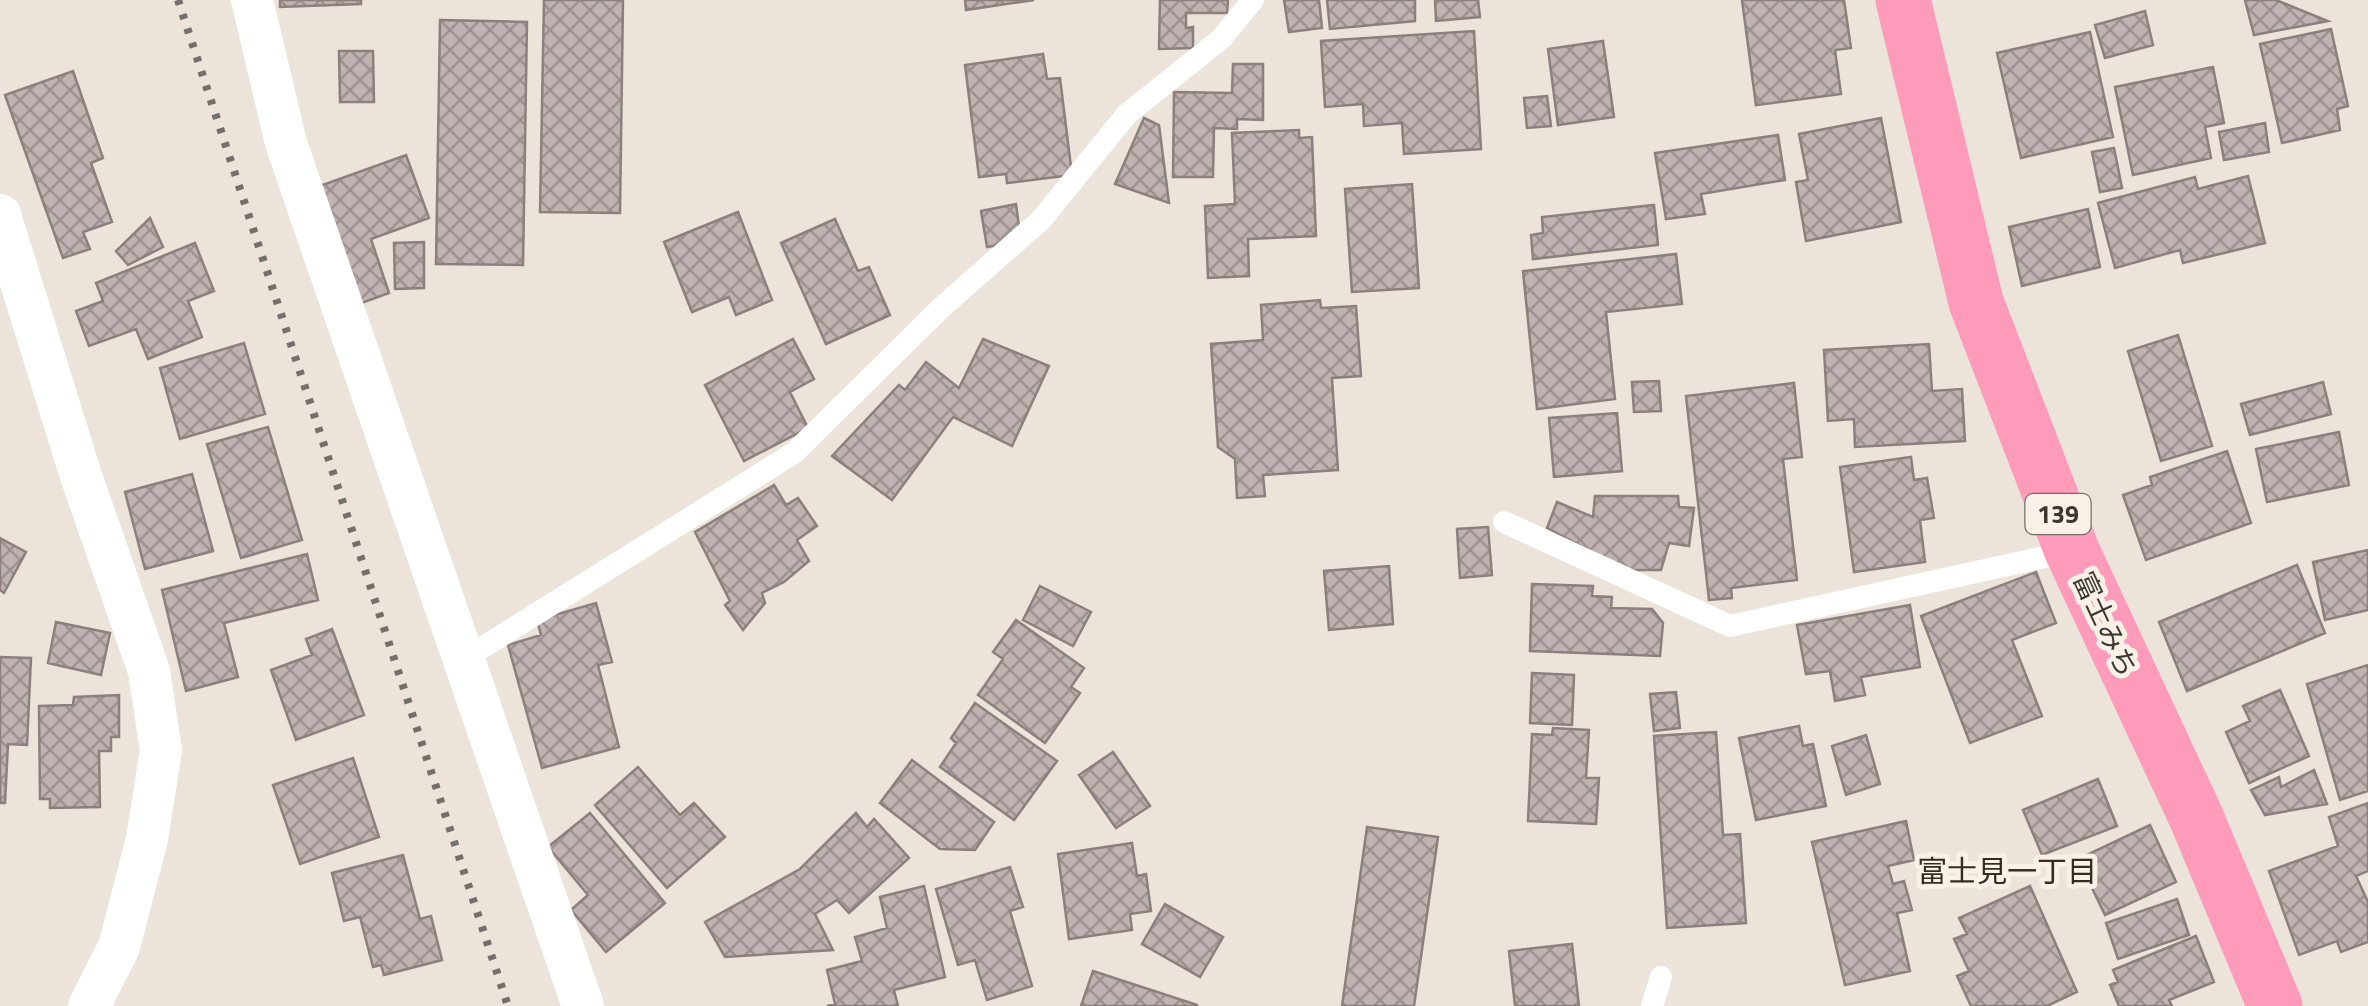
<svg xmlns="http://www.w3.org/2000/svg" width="2368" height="1006" viewBox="0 0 2368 1006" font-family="'Titillium Web','Noto Sans JP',sans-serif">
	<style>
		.building { fill: url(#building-cross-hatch); stroke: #8c807e; stroke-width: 2.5 }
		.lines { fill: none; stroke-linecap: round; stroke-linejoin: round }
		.service { stroke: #fff; stroke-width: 22 }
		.minor { stroke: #fff; stroke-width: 42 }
		.trunk { stroke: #fe9aba; stroke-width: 55 }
		.rail { stroke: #746f6a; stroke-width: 8; stroke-dasharray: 5 10; stroke-linecap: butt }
		.labels { text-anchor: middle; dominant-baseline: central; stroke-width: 10; stroke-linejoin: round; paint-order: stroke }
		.shield { fill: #f9f1e7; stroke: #74706a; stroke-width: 2.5 }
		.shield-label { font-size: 25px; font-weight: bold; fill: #3b3834 }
		.street-label { font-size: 28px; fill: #3b3834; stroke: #f9f1e7 }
		.neighbourhood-label { font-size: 30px; fill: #322c25; stroke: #f9f1e7 }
	</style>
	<defs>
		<pattern id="building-cross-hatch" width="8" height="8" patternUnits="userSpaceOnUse" patternTransform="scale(2.5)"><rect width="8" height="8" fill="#c0b2b1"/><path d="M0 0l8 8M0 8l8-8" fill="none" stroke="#9d9291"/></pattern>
	</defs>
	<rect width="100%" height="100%" fill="#ece3da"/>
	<!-- building -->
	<path class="building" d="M280 0H361V4L280 7Z
		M544 0H623L620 213 540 212Z
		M965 0H1034L966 10Z
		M1160 0H1228L1227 13H1186V28L1193 27V48L1159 49Z
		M1284 0H1319L1322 28 1289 32Z
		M1327 0H1415V21L1330 29Z
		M1435 0H1478L1480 17 1436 21Z
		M1742 0H1844L1851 48 1835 50 1841 94 1756 105Z
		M2245 0H2276L2328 21 2254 35Z
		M2145 11 2153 45 2105 58 2095 25Z
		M440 20 527 22 523 265 436 264Z
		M2331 29 2348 106 2337 109 2340 130 2282 143 2260 44Z
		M1474 31 1481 149 1404 154 1402 123 1364 126 1363 104 1325 107 1321 41Z
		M2090 32 2113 137 2021 158 1997 53Z
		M1603 41 1614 117 1558 125 1548 49Z
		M339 51H373L374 102H340Z
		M1043 54 1047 79 1060 78 1072 175 1007 183 1006 174 979 177 965 65Z
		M1233 64H1263V120L1237 119V129L1214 128 1213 177H1173L1174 92 1232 93Z
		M2213 67 2224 123 2205 127 2211 158 2133 175 2115 87Z
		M73 71 103 158 91 163 112 222 83 232 90 249 63 258 5 95Z
		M1547 96 1551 126 1527 128 1524 98Z
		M1144 118 1159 125 1169 203 1115 184Z
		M1881 118 1901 222 1806 241 1796 182 1808 180 1799 134Z
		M2265 123 2269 152 2224 160 2219 132Z
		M1299 130V138L1312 137 1316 236 1248 239 1249 276 1208 278 1205 206 1235 204 1232 133Z
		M1778 135 1785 180 1701 194 1705 214 1666 219 1655 153Z
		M2114 148 2122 188 2100 192 2092 152Z
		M406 155 429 218 371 239 389 293 359 304 317 187Z
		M2248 176 2265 243 2183 263 2180 250 2115 268 2098 203 2195 177 2198 189Z
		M1412 184 1419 288 1352 292 1345 189Z
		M1016 204 1019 227 999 245 987 247 981 211Z
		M1654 205 1658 245 1533 259 1531 235 1543 233 1542 217Z
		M2088 209 2100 267 2022 286 2009 227Z
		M738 212 772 300 736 315 729 297 692 312 664 242Z
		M150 218 163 247 128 265 116 251Z
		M835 219 858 271 869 267 890 315 826 344 781 243Z
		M424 242V288L395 289 394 243Z
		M195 243 214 291 188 301 202 337 148 359 136 329 89 346 76 311 103 301 96 283Z
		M1676 254 1682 304 1606 312 1615 399 1537 409 1523 271Z
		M1320 300 1321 308 1356 306 1361 376 1332 378 1338 470 1263 475 1265 496 1237 498 1235 459 1218 447 1211 344 1263 340 1261 305Z
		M2178 335 2212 446 2161 461 2128 351Z
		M793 339 814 379 790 392 808 428 744 461 705 385Z
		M983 339 1049 366 1012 446 953 417 892 500 832 456 899 385 905 390 926 362 959 388Z
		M244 343 265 414 180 439 160 368Z
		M1929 344 1932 391 1962 389 1965 441 1855 447 1854 419 1828 421 1824 350Z
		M1659 381 1661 411 1634 412 1632 382Z
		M2323 382 2331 414 2250 435 2241 404Z
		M1794 383 1802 457 1783 459 1797 580 1731 588 1732 598 1709 600 1686 396Z
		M1617 413 1622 471 1554 477 1549 418Z
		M268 427 302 540 241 558 207 444Z
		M2339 432 2349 485 2267 502 2256 449Z
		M2227 451 2251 523 2146 560 2123 495 2152 485 2150 477Z
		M1911 457 1914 480 1927 478 1934 518 1920 520 1925 562 1854 572 1840 467Z
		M192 474 213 551 145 569 125 492Z
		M774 485 786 505 798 498 817 526 797 540 809 561 784 582 762 593 765 603 743 630 725 605 730 601 695 532Z
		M1595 496H1678L1679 507 1694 508 1689 546 1669 543 1661 570H1627L1547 528 1557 502 1593 517Z
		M1488 527 1492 575 1460 578 1457 529Z
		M0 538 26 552 4 593 0 590Z
		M2368 550V610L2325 620 2313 562Z
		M307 554 318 600 224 623 238 677 186 691 162 590Z
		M2297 565 2325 633 2187 691 2159 622Z
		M1389 566 1393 624 1329 630 1324 571Z
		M2036 572 2056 623 2012 640 2042 716 1970 743 1921 616Z
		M1532 584 1593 586 1592 596 1612 597 1611 608 1652 609 1663 623 1660 656 1530 651Z
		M1040 586 1091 612 1073 646 1023 620Z
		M596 603 612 662 598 665 619 747 542 768 508 645 541 635 537 620Z
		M1910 605 1920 667 1861 677 1865 695 1835 701 1830 671 1806 674 1797 625Z
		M1016 620 1084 668 1071 687 1080 693 1045 743 978 695 1003 659 993 652Z
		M56 622 110 633 101 675 48 663Z
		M332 629 364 715 296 740 271 670 312 655 306 639Z
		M0 657 31 658 27 745 8 744 5 803H0Z
		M2368 665V791L2340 800 2307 684Z
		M1532 673 1574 675 1572 725 1530 723Z
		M2280 690 2309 756 2249 783 2226 732 2250 721 2243 706Z
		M1676 692 1680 728 1654 731 1650 694Z
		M119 695V737H111V751H99L100 807 50 808V799H40L39 706 73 705 74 697Z
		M975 703 1057 761 1014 820 940 767 956 743 951 738Z
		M1799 726 1803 746 1813 744 1826 806 1756 820 1739 738Z
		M1553 728 1589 730 1586 778H1599L1596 824 1528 821 1532 734 1552 735Z
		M1716 732 1723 835 1740 834 1746 923 1667 928 1654 736Z
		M1866 735 1880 784 1846 795 1832 746Z
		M1113 752 1150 806 1116 828 1079 775Z
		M353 758 379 837 300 864 273 785Z
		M912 760 994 822 975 850 940 849 880 803Z
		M638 767 680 815 694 803 725 837 667 888 595 805Z
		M2314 770 2327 804 2265 815 2251 790 2279 777 2281 787Z
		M2098 779 2117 826 2042 855 2023 810Z
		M2368 803V871L2356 876 2368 902V942L2341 952 2337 941 2299 955 2269 871 2338 846 2329 817Z
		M590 813 665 903 606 952 571 910 588 895 548 847Z
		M856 813 867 827 874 819 909 858 849 913 837 900 815 914 833 950 725 957 705 922 800 869Z
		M1906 821 1914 860 1888 866 1893 884 1904 881 1912 910 1897 913 1910 971 1845 985 1812 842Z
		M2150 825 2176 882 2105 915 2078 859Z
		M1367 827 1438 837 1414 1006H1342Z
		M1132 843 1137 876 1146 874 1151 911 1130 914 1132 930 1069 939 1058 854Z
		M403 855 420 919 431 916 442 960 384 975 381 965 373 967 360 917 344 921 332 873Z
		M1010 867 1023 907 1010 911 1032 986 987 1000 975 960 958 965 936 889Z
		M924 886 945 977 894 990 898 1006H827L835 1004 827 970 862 961 855 937 887 928 880 897Z
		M2030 886 2077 992 2047 1006H1971L1957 976 1969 971 1954 939 1967 934 1959 918Z
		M2177 899 2189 935 2118 959 2106 923Z
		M1165 904 1223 937 1200 977 1142 944Z
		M2196 936 2214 982 2169 1000 2172 1006H2119L2110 985 2118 982 2113 970Z
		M1572 944 1579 1006H1515L1509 951Z
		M1093 971 1197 1005V1006H1081Z"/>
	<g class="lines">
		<!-- service -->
		<path class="service" d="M1504 522 1730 626 2072 551
			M464 659 794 453 942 307 1041 220 1127 114 1221 39 1253 0
			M1652 1006 1661 977"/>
		<!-- minor -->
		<path class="minor" d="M252 0 286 143 583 1006
			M0 215 81 476 149 671 161 750 147 839 119 947 89 1006"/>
		<!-- trunk -->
		<path class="trunk" d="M1903 0 1976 302 2072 551 2196 817 2275 1006"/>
		<!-- rail -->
		<path class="rail" d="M178 0 508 1006"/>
	</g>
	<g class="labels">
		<!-- shield labels -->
		<rect class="shield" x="2025.5" y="494" width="65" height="40" rx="8"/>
		<g class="shield-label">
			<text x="2058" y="514">139</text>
		</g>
		<!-- street labels -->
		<g class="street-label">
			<text transform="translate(2106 624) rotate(65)">富士みち</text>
		</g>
		<!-- neighbourhood labels -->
		<g class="neighbourhood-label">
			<text x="2007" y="871">富士見一丁目</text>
		</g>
	</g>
</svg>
